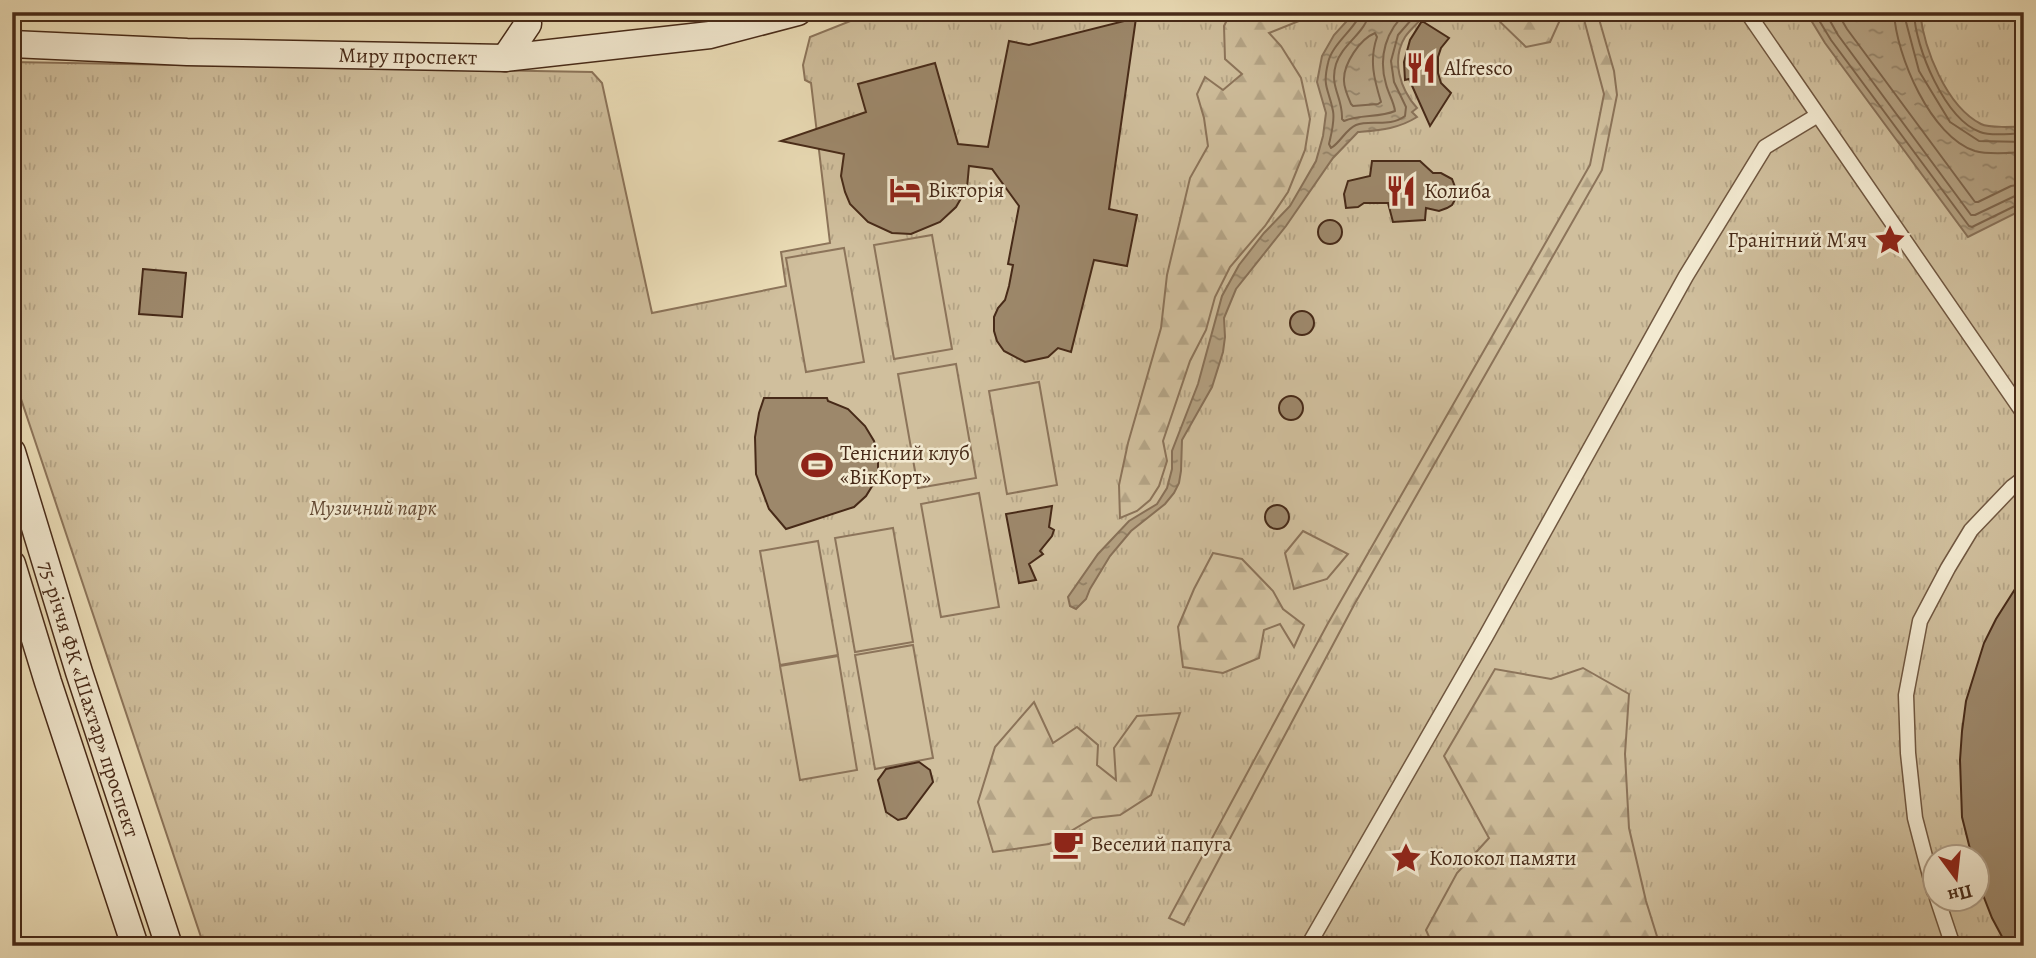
<svg xmlns="http://www.w3.org/2000/svg" width="2036" height="958" viewBox="0 0 2036 958" font-family="Alegreya,serif">
	<style>
		.grass { fill: url(#grass-tufts); stroke: #8c745a; stroke-width: 2; fill-rule: evenodd }
		.forest { fill: url(#forest-firs); stroke: #8c745a; stroke-width: 2 }
		.garden { fill: #d0bf9d; stroke: #8c745a; stroke-width: 2 }
		.water { fill: url(#water-ripples); stroke: #887158; stroke-width: 2 }
		.lines { fill: none; stroke-linecap: round; stroke-linejoin: round }
		.shore { stroke: #7e664d; stroke-width: 2 }
		.building { fill: #9d886b; stroke: #472a18; stroke-width: 2 }
		.pedestrian-casing { stroke: #705740; stroke-width: 17 }
		.secondary-casing { stroke: #472a18; stroke-width: 29 }
		.pedestrian { stroke: #f3ead1; stroke-width: 14 }
		.secondary { stroke: #f3ead1; stroke-width: 26 }
		.labels { text-anchor: middle; dominant-baseline: central; stroke-width: 5; stroke-linejoin: round; paint-order: stroke }
		.street-label { font-size: 21px; fill: #472a18; stroke: #f3ead1 }
		.poi-label { font-size: 21px; fill: #472a18; stroke: #f3ead1; text-anchor: start }
		.park-label { font-size: 21px; font-style: italic; fill: #624833; stroke: #f3ead1 }
	</style>
	<defs>
		<pattern id="grass-tufts" width="24" height="20" patternUnits="userSpaceOnUse" patternTransform="scale(1.75)"><rect width="24" height="20" fill="#d0bf9d"/><path d="M3 7l-1-3M5 7V3M7 7l1-3M15 17l-1-3M17 17v-4M19 17l1-3" fill="none" stroke="#b4a486"/></pattern>
		<pattern id="forest-firs" width="22" height="20" patternUnits="userSpaceOnUse" patternTransform="scale(1.75)"><rect width="22" height="20" fill="#d0bf9d"/><path d="M5 1l3.5 6h-7zM16 11l3.5 6h-7z" fill="#b4a486"/></pattern>
		<pattern id="water-ripples" width="26" height="14" patternUnits="userSpaceOnUse" patternTransform="scale(1.75)"><rect width="26" height="14" fill="#b4a182"/><path d="M2 4q2-2 4 0t4 0M15 11q2-2 4 0t4 0" fill="none" stroke="#948369"/></pattern>
	</defs>
	<rect width="100%" height="100%" fill="#ecdeb8"/>
	<filter id="stains"><feTurbulence type="fractalNoise" baseFrequency=".00286" numOctaves="4"/><feColorMatrix values="0 0 0 0 .2 0 0 0 0 .09 0 0 0 0 .02 0 0 0 .5 -.17"/></filter>
	<radialGradient id="worn" r=".72"><stop offset=".6" stop-color="#630" stop-opacity="0"/><stop offset="1" stop-color="#630" stop-opacity=".3"/></radialGradient>
	<!-- grass -->
	<path class="grass" d="M873 12H2024V946H204L12 372V62L592 72 602 83 652 313 786 286 781 252 830 243 811 83 805 80 803 65 810 37ZM1934 856H1976V898H1934Z"/>
	<!-- forest -->
	<path class="forest" d="M1231 12H1307L1304 19 1269 33 1281 46 1301 78 1310 119 1305 150 1288 192 1265 226 1230 267 1215 297 1206 330 1190 361 1163 441 1167 461 1159 486 1150 500 1137 511 1120 518 1119 485 1128 443 1161 328 1167 275 1190 178 1208 146 1204 118 1197 94 1205 77 1223 90 1242 74 1225 59 1224 26Z
		M1493 12H1554L1560 20 1550 42 1526 47 1496 18Z
		M1582 12H1597L1614 71 1617 95 1602 170 1354 605 1184 925 1169 918 1327 625 1590 165 1604 94Z
		M1303 531 1348 554 1327 579 1294 589 1285 553Z
		M1213 553 1242 559 1273 591 1283 609 1304 625 1294 647 1280 624 1264 630 1259 658 1223 673 1183 667 1178 627 1194 589Z
		M1583 668 1629 694 1625 754 1629 828 1646 901 1660 946H1433L1426 930 1457 873 1489 838 1444 756 1495 669 1551 679Z
		M1034 702 1053 743 1077 727 1098 745 1097 765 1116 780 1114 748 1137 716 1180 713 1151 795 1120 815 1093 818 1049 844 993 852 978 802 995 747Z"/>
	<!-- garden -->
	<path class="garden" d="M932 235 952 349 894 359 874 245Z
		M844 248 864 362 806 372 786 258Z
		M956 364 976 478 918 488 898 374Z
		M1039 382 1057 485 1007 494 989 391Z
		M979 493 999 607 941 617 921 504Z
		M893 528 913 642 855 652 835 538Z
		M818 541 838 655 780 665 760 551Z
		M913 645 933 758 875 769 855 655Z
		M838 656 857 770 800 780 780 666Z"/>
	<!-- water -->
	<path class="water" d="M1355 12H1427C1421 21 1411 28 1405 37 1391 60 1400 89 1417 108L1412 112 1417 117C1398 129 1380 130 1358 132L1333 158 1286 226 1236 289 1224 318 1225 337 1223 352 1212 387 1182 440 1181 471 1179 483 1174 493 1165 504 1131 531 1110 556 1090 589 1086 599 1076 609 1070 606 1068 597 1098 554 1129 521 1157 504 1167 488 1172 469V451L1198 384 1222 296 1239 265 1264 233 1290 206 1316 161 1323 136 1326 113 1317 82 1322 56 1334 35Z
		M1806 12H1920C1924 49 1946 106 1981 124 1989 128 2014 127 2024 126V209L1968 237 1825 43Z"/>
	<g class="lines">
		<!-- shore -->
		<path class="shore" d="M1360 12C1358 27 1332 43 1328 63 1322 88 1329 89 1333 111 1335 121 1331 135 1329 144L1331 148C1340 143 1346 129 1356 125 1371 119 1389 128 1405 116L1406 107 1394 82 1391 61 1398 35 1418 12
			M1369 12C1367 32 1342 44 1336 64 1329 87 1343 97 1342 119L1344 121C1360 114 1379 118 1395 111 1394 102 1388 93 1386 84 1378 57 1386 30 1407 12
			M1814 12 1831 40 1969 226 1972 227 2019 204 2024 203
			M1825 12 1838 35 1971 215H1975L2015 196 2024 195
			M1837 12 1847 29 1975 202H1978L2011 186 2024 184
			M1894 12C1896 56 1931 137 1975 151 1989 155 2009 153 2024 152
			M1905 12 1906 22 1919 71 1950 122 1979 141 2024 142
			M1914 12C1915 48 1945 119 1980 132 1989 136 2013 134 2024 133
			M1375 33 1377 37C1369 60 1374 79 1381 102L1378 104 1353 106 1351 104C1348 97 1344 88 1344 81 1343 64 1360 39 1375 33Z"/>
	</g>
	<!-- building -->
	<path class="building" d="M1136 18 1109 209 1137 215 1127 266 1094 260 1071 352 1058 348 1048 357 1025 362 1004 351 997 341 994 331V317L998 308 1005 300 1009 286 1013 265 1008 264 1019 206 992 169 969 166 967 188 956 207 940 222 911 234 892 233 868 222 850 204 845 192 841 176 844 154 781 141 866 112 858 84 935 63 958 144 988 147 1009 41 1029 45Z
		M1422 21 1449 38 1441 48 1438 57V73L1441 83 1451 93 1430 126 1409 79 1405 80 1404 62 1410 40Z
		M1372 161H1420L1433 173H1441L1452 179 1457 192 1456 198 1452 205 1447 208 1439 211 1426 208 1425 220 1393 222 1388 203H1364L1358 207 1346 208 1344 194 1348 181 1370 176Z
		M1318 232a12 12 0 1 1 24 0a12 12 0 1 1-24 0Z
		M143 269 186 273 182 317 139 314Z
		M1290 323a12 12 0 1 1 24 0a12 12 0 1 1-24 0Z
		M1279 408a12 12 0 1 1 24 0a12 12 0 1 1-24 0Z
		M764 398H827L828 401 848 409 865 426 874 441 878 457V471L874 483 866 496 854 507 786 529 769 509 756 474 755 437 759 413Z
		M1265 517a12 12 0 1 1 24 0a12 12 0 1 1-24 0Z
		M1052 506 1049 527 1054 530 1052 536 1040 551 1043 554 1029 564 1036 580 1019 583 1006 514Z
		M2024 575V946H2007L1992 918 1983 895 1977 874V857H1972L1962 817 1960 760 1962 731 1966 701 1984 643 1996 619Z
		M919 762 930 770 933 782 906 818 898 820 886 812 878 780 886 769Z"/>
	<g class="lines">
		<defs>
			<path id="pedestrian" d="M1747 12 2024 414
				M1934 891 1915 818 1908 753 1906 695 1920 621 1948 568 1971 530 2012 487 2024 478
				M1937 898 1953 946
				M1308 946 1486 636 1686 276 1765 147 1818 115"/>
			<g id="secondary">
				<path id="s1" d="M12 44 187 52 505 58 710 35 798 12"/>
				<path d="M505 58 528 24 527 12"/>
				<path id="s2" d="M12 452 79 672 169 946"/>
				<path d="M12 564 48 682 135 946"/>
			</g>
		</defs>
		<!-- pedestrian casing -->
		<use href="#pedestrian" class="pedestrian-casing"/>
		<!-- secondary casing -->
		<use href="#secondary" class="secondary-casing"/>
		<!-- pedestrian -->
		<use href="#pedestrian" class="pedestrian"/>
		<!-- secondary -->
		<use href="#secondary" class="secondary"/>
	</g>
	<!-- icons -->
	<defs>
		<symbol id="restaurant-bare" viewBox="-9 -9 18 18"><path d="M-5-6h1v4h1v-4h1v4h1v-4h1v5L-1.5 .5V6h-2V.5L-5-1ZM5-6V6H3V1.5H1.5Q1.5-4 5-6Z" fill="#8f2418" stroke="#f3ead1" stroke-width="2.5" paint-order="stroke"/></symbol>
		<symbol id="hotel-bare" viewBox="-9 -9 18 18"><path d="M-6-4.5h1.5V1H6V5H4.5V3h-9V5H-6ZM-4 0a1.8 1.8 0 1 1 3.6 0ZM.5 0V-2.5h3Q6-2.5 6 0Z" fill="#8f2418" stroke="#f3ead1" stroke-width="2.5" paint-order="stroke"/></symbol>
		<symbol id="sight-bare" viewBox="-9 -9 18 18"><path d="M0-6L1.8-2.2L6-1.7L2.9 1.2L3.7 5.4L0 3.3L-3.7 5.4L-2.9 1.2L-6-1.7L-1.8-2.2Z" fill="#8f2418" stroke="#f3ead1" stroke-width="2.5" paint-order="stroke"/></symbol>
		<symbol id="stadium-bare" viewBox="-9 -9 18 18"><path d="M0-5a6.5 5 0 1 0 0 10a6.5 5 0 1 0 0-10ZM-3.5-1.8h7v3.6h-7Z" fill="#8f2418" stroke="#f3ead1" stroke-width="2.5" paint-order="stroke"/></symbol>
		<symbol id="cafe-bare" viewBox="-9 -9 18 18"><path d="M-5.5-4.5H6V0H3Q3 3.5 0 3.5H-2.5Q-5.5 3.5-5.5 0ZM3-3.2v2h1.7v-2ZM-6 4.5H4V6H-6Z" fill="#8f2418" stroke="#f3ead1" stroke-width="2.5" paint-order="stroke"/></symbol>
	</defs>
	<g fill-rule="evenodd">
		<use href="#restaurant-bare" x="1399" y="46" width="44" height="44"/>
		<use href="#hotel-bare" x="883" y="168" width="44" height="44"/>
		<use href="#restaurant-bare" x="1379" y="169" width="44" height="44"/>
		<use href="#sight-bare" x="1868" y="218" width="44" height="44"/>
		<use href="#stadium-bare" x="795" y="443" width="44" height="44"/>
		<use href="#cafe-bare" x="1046" y="822" width="44" height="44"/>
		<use href="#sight-bare" x="1384" y="836" width="44" height="44"/>
	</g>
	<g class="labels">
		<!-- street labels -->
		<g class="street-label">
			<text stroke="none"><textPath href="#s1" startOffset="396">Миру проспект</textPath></text>
			<text stroke="none"><textPath href="#s2" startOffset="259">75-річчя ФК «Шахтар» проспект</textPath></text>
		</g>
		<!-- poi labels -->
		<g class="poi-label">
			<text x="1444" y="68">Alfresco</text>
			<text x="928" y="190">Вікторія</text>
			<text x="1424" y="191">Колиба</text>
			<text x="1867" y="240" text-anchor="end">Гранітний М'яч</text>
			<text x="840" y="453">Тенісний клуб<tspan x="840" dy="24">«ВікКорт»</tspan></text>
			<text x="1091" y="844">Веселий папуга</text>
			<text x="1429" y="858">Колокол памяти</text>
		</g>
		<!-- park labels -->
		<g class="park-label">
			<text x="373" y="508">Музичний парк</text>
		</g>
	</g>
	<!-- margin -->
	<rect width="2036" height="958" fill="none" stroke="#ecdeb8" stroke-width="42"/>
	<rect x="14" y="14" width="2008" height="930" fill="none" stroke="#472a18" stroke-width="3.5"/>
	<rect x="21" y="21" width="1994" height="916" fill="none" stroke="#472a18" stroke-width="2"/>
	<!-- north arrow -->
	<g transform="translate(1956 878) rotate(165)"><circle r="33" fill="#f3ead1" stroke="#ae9d87" stroke-width="2"/>
	<path d="M0-5L12 26L0 18L-12 26Z" fill="#8f2418"/>
	<text y="-10" font-size="19" font-weight="bold" text-anchor="middle" fill="#472a18">Пн</text>
	</g>
	<rect width="100%" height="100%" filter="url(#stains)"/>
	<rect width="100%" height="100%" fill="url(#worn)"/>
</svg>
